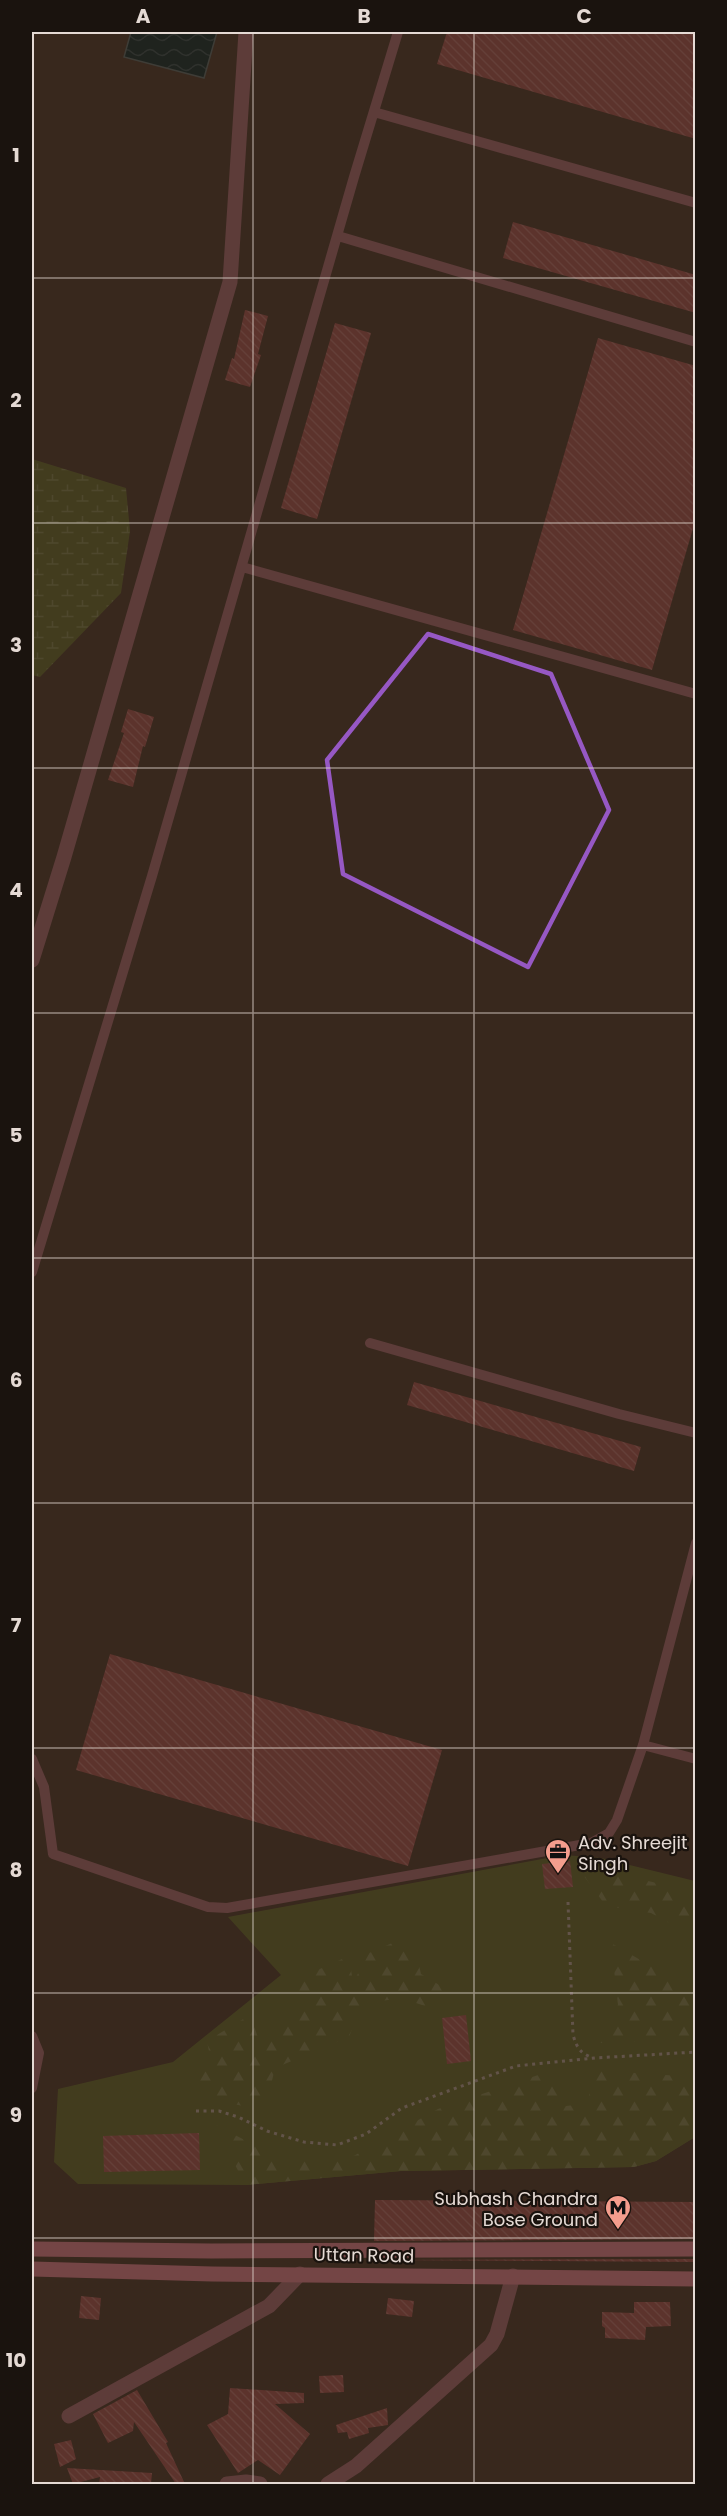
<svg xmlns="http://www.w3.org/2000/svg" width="727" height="2516" viewBox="0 0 727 2516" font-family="Poppins,sans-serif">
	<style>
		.green { fill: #4f5620 }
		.forest { fill: url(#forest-firs) }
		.wetland { fill: url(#wetland-marsh) }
		.water { fill: url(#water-waves); stroke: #455656; stroke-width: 1.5 }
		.building { fill: url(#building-back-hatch) }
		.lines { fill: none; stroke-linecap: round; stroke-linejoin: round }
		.path { stroke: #94877f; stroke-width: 3; stroke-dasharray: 3 4.5; stroke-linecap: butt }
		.service { stroke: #89545c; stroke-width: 10 }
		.minor { stroke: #89545c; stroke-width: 15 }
		.secondary { stroke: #bc6876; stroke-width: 15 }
		.marked { fill: none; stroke: #9658c4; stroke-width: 4.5; stroke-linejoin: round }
		.grid { fill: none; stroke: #e5dad4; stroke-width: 1.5; stroke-opacity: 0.55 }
		.labels { text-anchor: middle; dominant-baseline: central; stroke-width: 4.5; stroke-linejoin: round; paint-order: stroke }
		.poi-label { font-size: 18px; fill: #e5dad4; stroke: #1a130e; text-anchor: start }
		.street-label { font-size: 18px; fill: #e5dad4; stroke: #1a130e }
		.neatline { fill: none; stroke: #e5dad4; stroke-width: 2 }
		.grid-label { font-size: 20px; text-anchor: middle; font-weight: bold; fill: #e5dad4 }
	</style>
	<defs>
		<pattern id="forest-firs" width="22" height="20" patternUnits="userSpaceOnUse" patternTransform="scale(1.5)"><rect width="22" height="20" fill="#4f5620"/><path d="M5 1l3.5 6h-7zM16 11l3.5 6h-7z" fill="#686e40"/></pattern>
		<pattern id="wetland-marsh" width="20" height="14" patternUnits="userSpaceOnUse" patternTransform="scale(1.5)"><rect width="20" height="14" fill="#4f5620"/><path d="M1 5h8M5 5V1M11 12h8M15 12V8" fill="none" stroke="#686e40"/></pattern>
		<pattern id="water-waves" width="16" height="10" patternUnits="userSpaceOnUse" patternTransform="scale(1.5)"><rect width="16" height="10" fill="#001d20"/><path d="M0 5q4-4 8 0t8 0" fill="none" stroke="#253d40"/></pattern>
		<pattern id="building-back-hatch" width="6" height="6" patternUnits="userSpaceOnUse" patternTransform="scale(1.5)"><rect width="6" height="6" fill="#88403e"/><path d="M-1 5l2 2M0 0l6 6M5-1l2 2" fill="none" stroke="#995b59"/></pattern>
	</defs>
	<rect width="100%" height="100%" fill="#38281e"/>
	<!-- green -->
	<path class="green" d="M564 1855 601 1858 695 1881V2137L656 2161 634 2167 401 2171 246 2185 78 2184 54 2162 58 2089 173 2062 281 1975 228 1917Z"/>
	<!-- forest -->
	<path class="forest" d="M583 1859 648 1881 695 1892V1937L651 1913 606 1906 581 1872Z
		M418 1932 414 1944 421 1974 446 1989 443 2012 401 1998 361 2004 349 2037 275 2068 265 2110 200 2098 177 2072 211 2062 207 2041 250 2015 262 2049 300 2011 284 1985 349 1956 353 1983 369 1953Z
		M611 1943 682 1984 695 1990V2040L596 2043 618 2005Z
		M556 2069 559 2107 589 2103 590 2070 695 2077V2137L656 2161 634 2167 401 2171 246 2185 212 2123 275 2156 350 2158 438 2109Z"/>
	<!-- wetland -->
	<path class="wetland" d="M32 459 126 488 130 531 121 593 40 677 32 675Z"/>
	<!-- water -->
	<path class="water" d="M131 32H217L204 78 124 57Z"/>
	<!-- building -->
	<path class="building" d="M447 32H696V139L437 64Z
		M513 222 696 275V313L503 258Z
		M245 310 268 316 258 354 261 355 250 387 225 380 232 358 234 359Z
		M335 323 371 333 317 519 281 508Z
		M598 338 696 366V518L652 670 513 630Z
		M128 709 154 717 145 747 143 746 133 787 108 780 124 733 121 732Z
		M414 1382 641 1447 634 1471 407 1405Z
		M110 1654 442 1750 408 1866 76 1770Z
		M570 1861 573 1887 545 1889 542 1864Z
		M466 2015 471 2061 447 2064 442 2018Z
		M199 2133 200 2170 104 2172 103 2136Z
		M375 2200 696 2202V2239L374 2241Z
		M696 2259V2262L374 2260Z
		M81 2296 101 2298 99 2320 79 2318Z
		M388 2298 414 2301 412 2317 386 2314Z
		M634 2302H670L671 2326 646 2327 645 2340 605 2338V2328L602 2326V2312L634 2313Z
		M343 2375 344 2392 320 2393 319 2376Z
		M230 2388 304 2393V2403L275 2404 310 2434 280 2475 258 2460 238 2473 207 2425 228 2414Z
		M137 2390 168 2442 166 2443 185 2484H176L134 2422 133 2431 108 2443 93 2414Z
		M387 2408 388 2425 368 2428 369 2433 349 2439 347 2432 338 2433 336 2425Z
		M71 2440 76 2459 60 2467 54 2444Z
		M67 2468 152 2473 151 2484H99L100 2477 73 2484Z"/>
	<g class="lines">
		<!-- path -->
		<path class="path" d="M568 1902 573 2035C577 2048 580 2053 593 2058
			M196 2111H219L238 2117 267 2131 304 2142 337 2145 366 2134 402 2108 516 2066 595 2058 696 2052"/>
		<!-- service -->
		<path class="service" d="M374 112 696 203
			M338 236 696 342
			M242 567 696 694
			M32 1272 152 876 354 177 398 32
			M370 1343 619 1414 696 1433
			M643 1745 696 1759
			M32 1759 44 1787 53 1854 208 1907 227 1908 591 1843 609 1833 617 1820 643 1745 696 1543
			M32 2036 39 2053 32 2088"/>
		<!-- minor -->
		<path class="minor" d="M32 960 64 857 230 282 246 32
			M69 2416 269 2306 300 2274
			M227 2484 246 2482 260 2484
			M328 2484 356 2466 491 2345 497 2334 513 2276"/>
		<!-- secondary -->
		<path class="secondary" d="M32 2249 211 2251 696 2249
			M32 2269 212 2274 696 2279"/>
	</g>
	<!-- marked area -->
	<path d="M0 0H727V2516H0ZM428 634 551 674 609 810 528 967 343 874 327 760Z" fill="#38281e" fill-opacity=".55" fill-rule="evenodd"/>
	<path class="marked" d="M428 634 551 674 609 810 528 967 343 874 327 760Z"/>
	<!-- grid -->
	<path class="grid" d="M253 32V2484M474 32V2484M32 278H696M32 523H696M32 768H696M32 1013H696M32 1258H696M32 1503H696M32 1748H696M32 1993H696M32 2238H696"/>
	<!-- icons -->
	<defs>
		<symbol id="office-pin" viewBox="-11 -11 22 30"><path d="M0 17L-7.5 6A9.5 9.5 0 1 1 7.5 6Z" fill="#f49d8d" stroke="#1a130e"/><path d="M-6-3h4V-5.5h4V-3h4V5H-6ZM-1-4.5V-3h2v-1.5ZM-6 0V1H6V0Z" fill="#111"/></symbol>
		<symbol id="metro-pin" viewBox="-11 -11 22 30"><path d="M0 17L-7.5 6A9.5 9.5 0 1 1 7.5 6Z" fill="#f49d8d" stroke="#1a130e"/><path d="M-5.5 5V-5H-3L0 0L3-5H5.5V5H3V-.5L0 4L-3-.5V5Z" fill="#111"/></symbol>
	</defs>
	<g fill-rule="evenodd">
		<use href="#office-pin" x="543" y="1837" width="30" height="40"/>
		<use href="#metro-pin" x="603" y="2193" width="30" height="40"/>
	</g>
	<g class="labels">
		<!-- poi labels -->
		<g class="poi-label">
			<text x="578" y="1842">Adv. Shreejit<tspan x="578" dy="21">Singh</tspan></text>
			<text x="598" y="2198" text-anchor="end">Subhash Chandra<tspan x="598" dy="21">Bose Ground</tspan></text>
		</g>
		<!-- street labels -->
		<g class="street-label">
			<text transform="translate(364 2255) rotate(1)">Uttan Road</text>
		</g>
	</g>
	<!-- border -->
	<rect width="727" height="2516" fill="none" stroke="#1a130e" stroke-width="66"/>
	<rect x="33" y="33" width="661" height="2450" class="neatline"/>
	<g class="grid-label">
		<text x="143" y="23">A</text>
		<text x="364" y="23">B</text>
		<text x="584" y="23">C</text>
		<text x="16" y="162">1</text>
		<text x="16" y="407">2</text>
		<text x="16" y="652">3</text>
		<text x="16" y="897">4</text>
		<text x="16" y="1142">5</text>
		<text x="16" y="1387">6</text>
		<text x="16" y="1632">7</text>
		<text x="16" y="1877">8</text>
		<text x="16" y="2122">9</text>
		<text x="16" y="2367">10</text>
	</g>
</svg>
